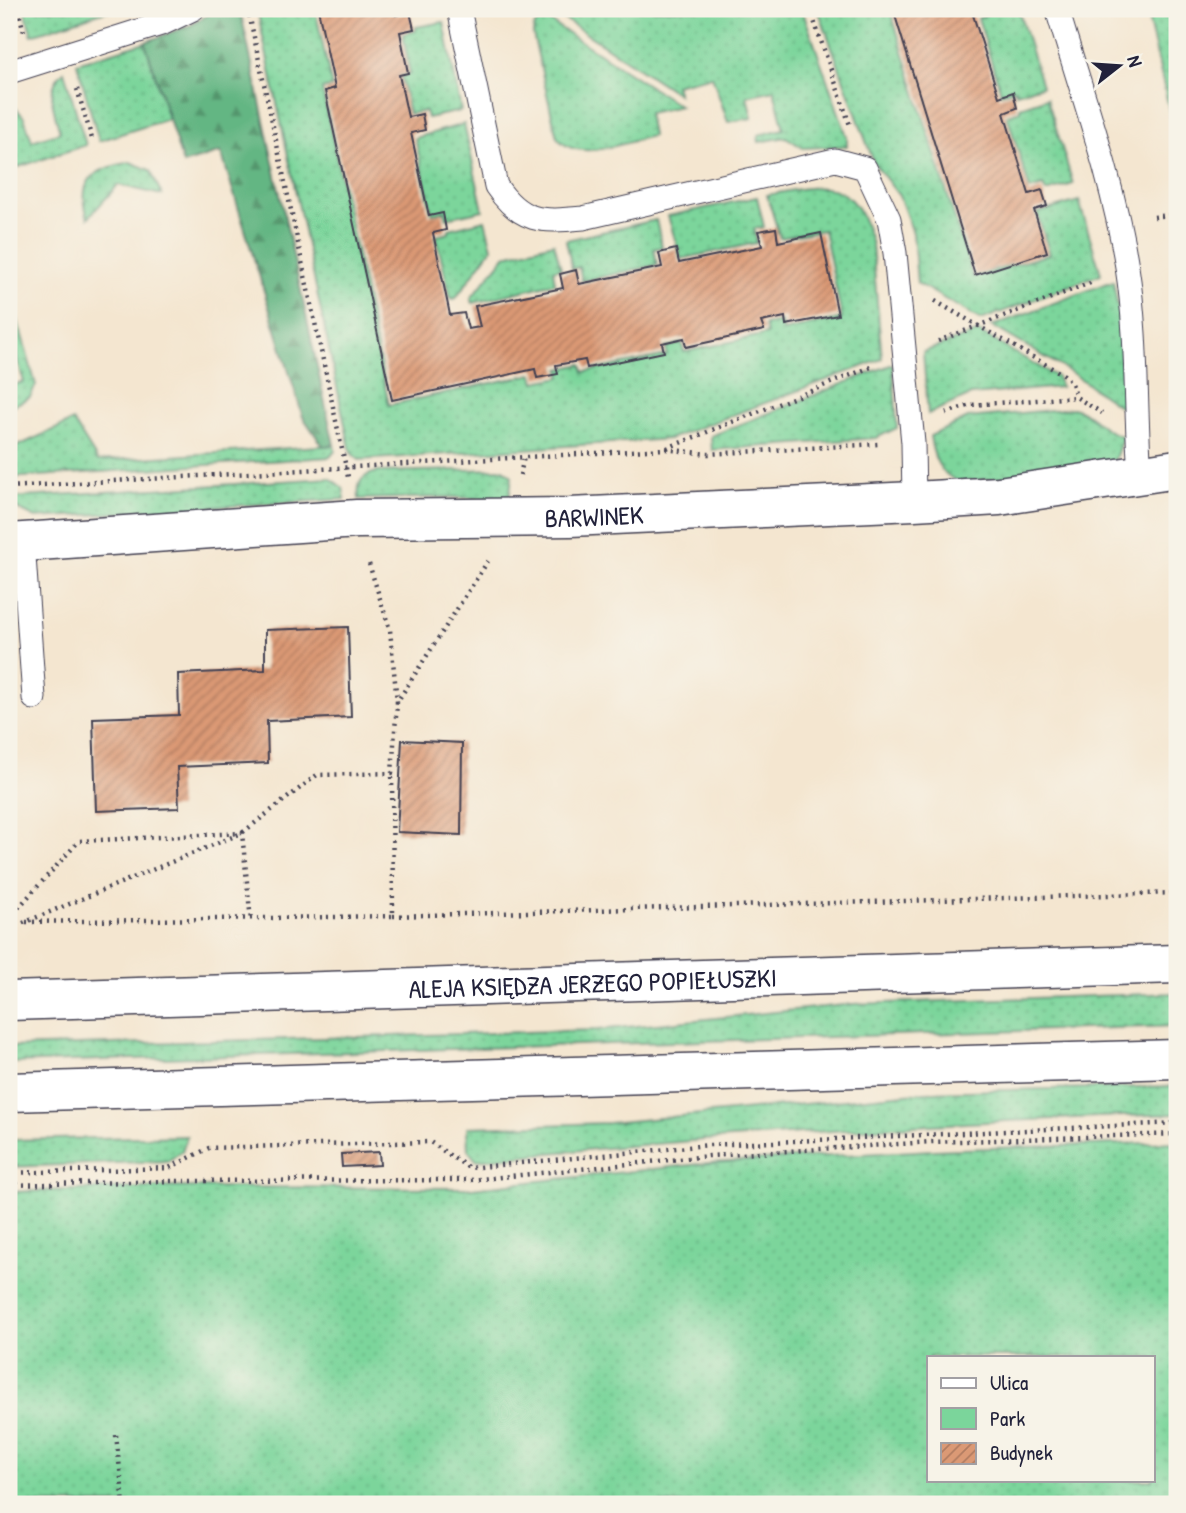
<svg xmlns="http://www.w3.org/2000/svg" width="1186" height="1513" viewBox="0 0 1186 1513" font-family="'Patrick Hand',sans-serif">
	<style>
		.green { fill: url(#green-dots); stroke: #4e7c6b; stroke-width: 2; fill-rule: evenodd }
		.forest { fill: url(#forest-firs); stroke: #436c5f; stroke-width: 2 }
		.building { fill: url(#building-hatch) }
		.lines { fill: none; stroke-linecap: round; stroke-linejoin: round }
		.service-casing { stroke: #423f51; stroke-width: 25 }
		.minor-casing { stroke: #423f51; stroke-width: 41 }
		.primary-casing { stroke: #423f51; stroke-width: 41 }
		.path { stroke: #423f51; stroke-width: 4.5; stroke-dasharray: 2 5; stroke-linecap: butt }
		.service { stroke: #fff; stroke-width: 23 }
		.minor { stroke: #fff; stroke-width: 38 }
		.primary { stroke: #fff; stroke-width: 38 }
		.labels { text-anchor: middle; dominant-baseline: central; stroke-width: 6; stroke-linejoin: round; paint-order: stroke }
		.street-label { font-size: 26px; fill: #22223b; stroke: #f7f3e8 }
	</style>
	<defs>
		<pattern id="green-dots" width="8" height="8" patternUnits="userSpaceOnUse" patternTransform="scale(1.75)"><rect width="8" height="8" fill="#7bd59b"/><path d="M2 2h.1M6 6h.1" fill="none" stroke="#6ab786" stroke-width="1.8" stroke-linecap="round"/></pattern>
		<pattern id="forest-firs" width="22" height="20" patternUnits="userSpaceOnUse" patternTransform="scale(1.75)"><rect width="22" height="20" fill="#64b683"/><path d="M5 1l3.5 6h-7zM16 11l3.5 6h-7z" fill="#52946c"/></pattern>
		<pattern id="building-hatch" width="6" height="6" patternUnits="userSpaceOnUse" patternTransform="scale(1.75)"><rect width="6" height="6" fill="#db9975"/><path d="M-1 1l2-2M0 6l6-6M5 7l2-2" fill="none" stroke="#b17c61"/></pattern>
	</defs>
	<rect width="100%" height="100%" fill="#f7f3e8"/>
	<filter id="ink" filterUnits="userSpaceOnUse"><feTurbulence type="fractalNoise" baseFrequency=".0143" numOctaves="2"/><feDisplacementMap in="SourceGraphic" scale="14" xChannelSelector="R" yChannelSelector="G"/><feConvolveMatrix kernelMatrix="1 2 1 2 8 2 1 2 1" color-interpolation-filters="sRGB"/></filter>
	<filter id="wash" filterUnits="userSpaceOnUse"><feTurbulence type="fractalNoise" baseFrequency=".00686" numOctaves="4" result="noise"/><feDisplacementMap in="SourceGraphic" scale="28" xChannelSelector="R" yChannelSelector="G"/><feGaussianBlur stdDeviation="1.57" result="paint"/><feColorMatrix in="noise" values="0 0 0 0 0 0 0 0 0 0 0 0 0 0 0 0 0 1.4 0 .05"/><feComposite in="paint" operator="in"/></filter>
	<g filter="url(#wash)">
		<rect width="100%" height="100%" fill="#f4e6d0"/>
		<!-- green -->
		<path class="green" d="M24 9H112L32 35Z
			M257 9H315L332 87 322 89 389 405 533 374 535 382 561 377 560 369 582 364 584 372 667 355 666 347 682 343 684 352 767 334 765 325 781 322 783 331 842 318 824 230 780 238 767 195C826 183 854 177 872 245L882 359 669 439 359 460 351 453Z
			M562 9H802L847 136V146L803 148 786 137 759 142 758 135 784 129 774 90 747 96 752 118 728 122 712 76 675 85 678 94 555 13Z
			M818 9H890L973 277 1050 254 1037 213 1079 201 1101 274 981 320 917 283 913 233 899 196 874 163Z
			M997 9H1018L1042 86 1016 93 1015 89 1001 93 978 18Z
			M1146 9H1177V143Z
			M545 18 680 106 648 113 652 136C625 142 576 164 557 137L533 34 534 26Z
			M444 22 461 111 427 118 425 111 409 114 401 76 410 74 403 34 416 31V27Z
			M145 42 168 119 99 141 77 63Z
			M64 71 86 145 9 170V101L24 117 32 141 60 132C54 110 44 89 64 71Z
			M1047 98 1073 184 1046 192 1043 186 1030 190 1007 115 1020 111V107Z
			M464 124 483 210 447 218 445 211 432 214 415 138Z
			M130 162 150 170 162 195 118 185 88 218C76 178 94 170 130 162Z
			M757 197 764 227 754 229 757 243 681 259 668 216Z
			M485 220 492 248 456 298 451 299 436 236 449 233V229Z
			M656 220 662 247 654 249 657 265 582 281 579 267 572 269 566 240Z
			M554 243 561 268 553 270 555 283 473 303 471 298 506 255Z
			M1113 281 1119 314 1123 409 1072 373 992 326Z
			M9 290 36 385 30 397 9 408V386L24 382 9 333Z
			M979 332 1057 377 1061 387 971 395 928 414 923 352Z
			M893 364 897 428 876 438 712 450 711 436Z
			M1073 408C1093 413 1102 432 1123 436L1115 459 1105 468 959 482C939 474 933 457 930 436L968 418Z
			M73 421 98 461 334 445 335 451 330 457 9 478V450Z
			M503 469 512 476 509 500 452 497 359 499C357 483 360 476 377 472Z
			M330 478 343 488 345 499 36 518 9 505V498Z
			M1177 993V1026L9 1063V1047L597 1030 854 1004Z
			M1177 1086V1114C941 1122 711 1137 476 1160L468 1150 467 1127 609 1123 926 1092Z
			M187 1136 182 1151 168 1161 9 1167V1140Z
			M1177 1142V1504H9V1192L172 1187 472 1188 710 1163 932 1150ZM929 1357H1153V1480H929Z"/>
		<!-- forest -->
		<path class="forest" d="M217 9H240L334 445 323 446 303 417 221 152 183 164 145 42 191 25Z"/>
		<g id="blocks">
			<!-- building -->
			<path class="building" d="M318 9H395L396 15 410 12 414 29 400 32 408 73 399 75 408 117 422 114 425 130 411 133 429 216 443 213 446 230 433 233 450 315 464 313 468 329 480 327 475 306 563 288 560 274 576 270 579 284 662 267 659 253 676 249 679 263 762 246 758 231 776 228 778 242 821 233 838 315 786 325 785 317 761 322 764 330 686 347 684 338 662 343 664 352 587 368 585 360 556 365 558 374 537 378 535 369 392 400 325 91 335 88Z
				M893 9H991L973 15 999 97 1013 92 1017 108 1004 113 1029 194 1042 190 1047 206 1034 210 1047 252 975 275Z
				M348 627 351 717 267 721 268 763 177 767 179 808 96 811 93 718 179 715 178 674 265 670V630Z
				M402 740 462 743 461 835 397 832Z
				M379 1152 380 1165 342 1167 341 1154Z"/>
		</g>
	</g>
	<g filter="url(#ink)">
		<use href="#blocks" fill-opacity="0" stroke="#423f51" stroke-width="2"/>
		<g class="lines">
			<defs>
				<path id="service" d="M459 9 496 186C521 223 541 222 583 218L835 160 865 168 889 219 895 253 913 443 914 501
					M1057 9C1082 94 1113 179 1127 267 1138 336 1135 406 1140 475
					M9 72 164 23 193 9
					M23 542 34 698"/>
				<g id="minor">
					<path id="s1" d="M9 543 357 519 570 517 914 501 999 496 1177 469"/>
				</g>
				<g id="primary">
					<path id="s2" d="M9 1001 1177 964"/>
					<path d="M9 1092 1177 1059"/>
				</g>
			</defs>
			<!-- service casing -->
			<use href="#service" class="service-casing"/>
			<!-- minor casing -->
			<use href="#minor" class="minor-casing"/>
			<!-- primary casing -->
			<use href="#primary" class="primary-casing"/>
			<!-- path -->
			<path class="path" d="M18 9 24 32
				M248 9 348 477
				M810 9 851 128
				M77 89 93 142
				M1154 217 1177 214
				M935 301 1064 375 1072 383 1076 397
				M938 341 1093 282
				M946 413 971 405 1076 397 1102 413
				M667 448 871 367
				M520 475 524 457
				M9 487 665 449 708 454 878 444
				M369 564 390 630 397 702
				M393 916 1177 893
				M9 918 79 841 242 833 251 921
				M26 922 393 916 392 773
				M9 923H23L242 833 317 775 392 773 397 702 488 561
				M9 1173 169 1168 209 1148 430 1142 469 1168 709 1145 1177 1123
				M9 1185 171 1181 471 1180 709 1156 932 1142 1177 1134
				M116 1435 124 1504"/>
			<!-- service -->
			<use href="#service" class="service"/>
			<!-- minor -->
			<use href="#minor" class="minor"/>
			<!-- primary -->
			<use href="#primary" class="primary"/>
		</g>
	</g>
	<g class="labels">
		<!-- street labels -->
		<g class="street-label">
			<text stroke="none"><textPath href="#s1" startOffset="586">BARWINEK</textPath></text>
			<text stroke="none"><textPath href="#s2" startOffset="584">ALEJA KSIĘDZA JERZEGO POPIEŁUSZKI</textPath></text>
		</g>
	</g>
	<!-- margin -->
	<rect width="1186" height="1513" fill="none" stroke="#f7f3e8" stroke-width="35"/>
	<!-- legend -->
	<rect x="927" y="1356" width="228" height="126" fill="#f7f3e8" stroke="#a29fa3" stroke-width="2"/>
	<rect x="941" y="1378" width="35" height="10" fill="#ffffff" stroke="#a29fa3" stroke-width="2"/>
	<text x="990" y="1390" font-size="21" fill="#22223b">Ulica</text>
	<rect x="941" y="1408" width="35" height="21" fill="#7bd59b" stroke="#a29fa3" stroke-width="2"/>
	<text x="990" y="1426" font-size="21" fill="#22223b">Park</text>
	<rect x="941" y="1443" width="35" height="21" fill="url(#building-hatch)" stroke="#a29fa3" stroke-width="2"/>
	<text x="990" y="1460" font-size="21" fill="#22223b">Budynek</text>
	<!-- north arrow -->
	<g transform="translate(1119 66) rotate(73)" stroke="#f7f3e8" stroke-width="5" paint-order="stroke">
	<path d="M0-5L12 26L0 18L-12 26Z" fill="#22223b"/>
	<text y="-10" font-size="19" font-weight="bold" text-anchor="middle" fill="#22223b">N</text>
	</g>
</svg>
